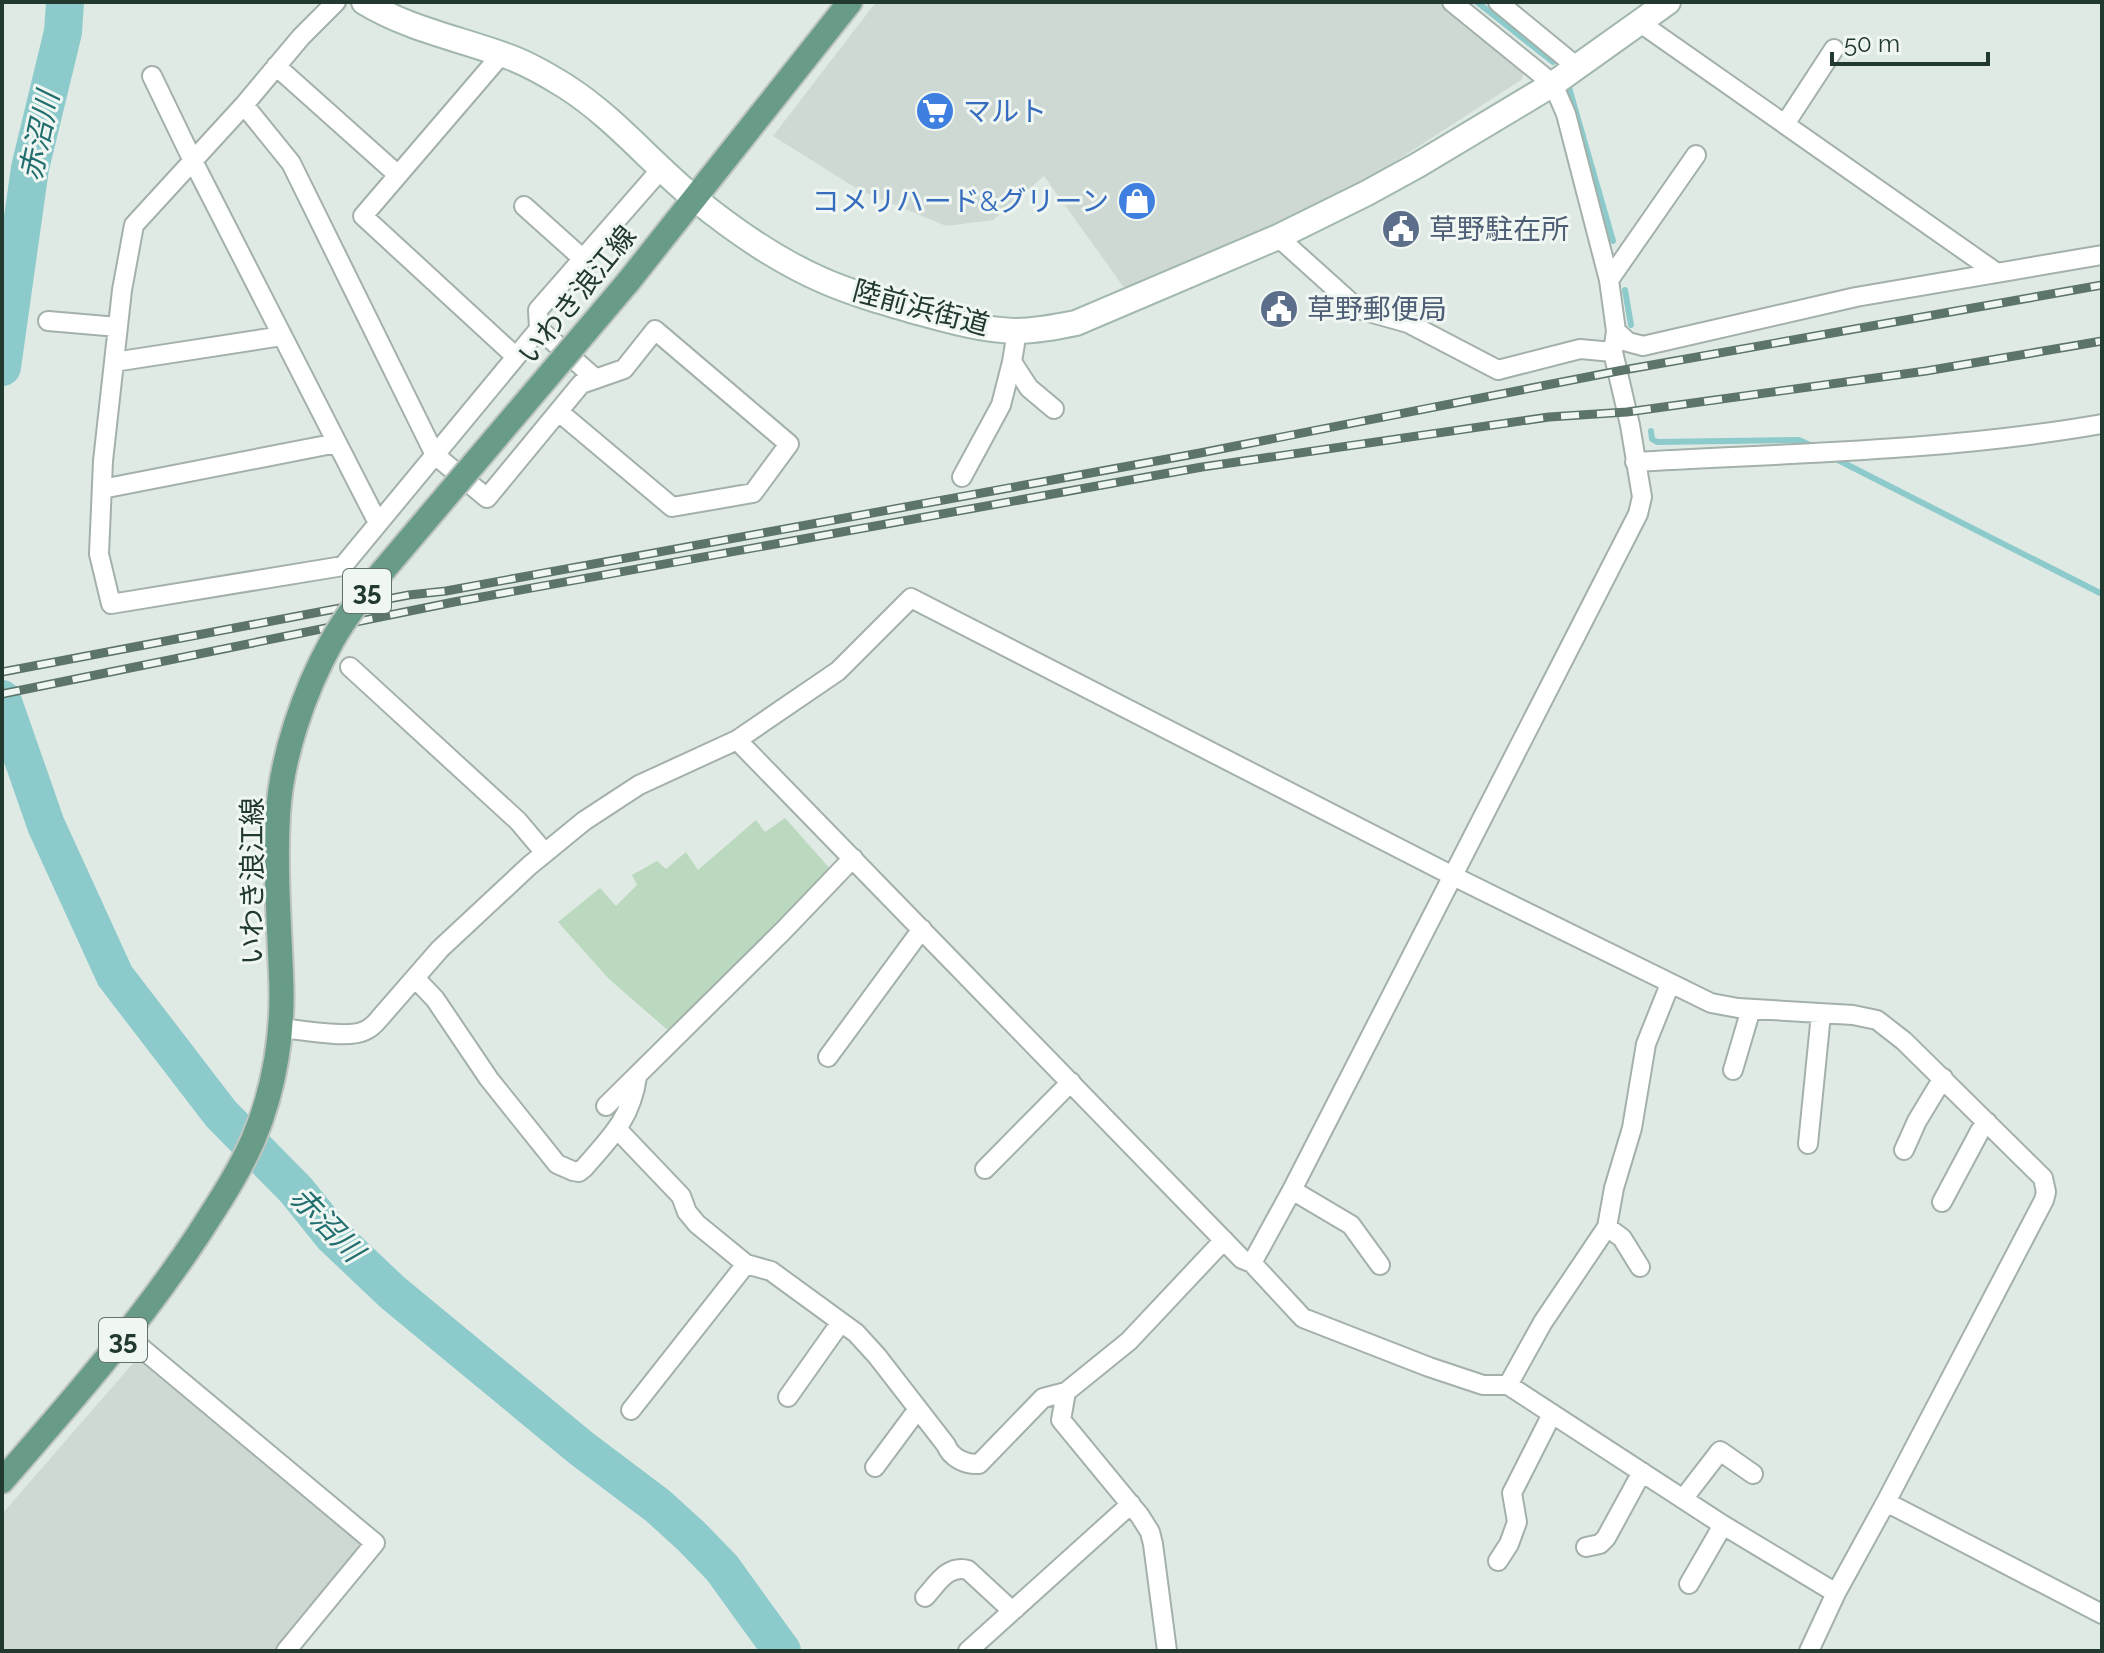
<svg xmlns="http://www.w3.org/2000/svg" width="2104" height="1653" viewBox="0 0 2104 1653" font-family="Raleway,'Noto Sans JP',sans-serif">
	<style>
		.built { fill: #cfd9d3 }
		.green { fill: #bbd9be }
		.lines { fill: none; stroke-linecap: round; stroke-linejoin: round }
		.stream { stroke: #8ccacb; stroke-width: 6 }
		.river { stroke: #8ccacb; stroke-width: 38 }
		.street-casing { stroke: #a3b1aa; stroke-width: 22 }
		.secondary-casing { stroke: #a2b8ad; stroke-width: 28 }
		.primary-casing { stroke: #bdc4c1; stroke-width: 28 }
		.street { stroke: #fff; stroke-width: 18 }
		.secondary { stroke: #fff; stroke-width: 24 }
		.primary { stroke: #689c87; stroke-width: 24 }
		.rail-casing { stroke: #5d746b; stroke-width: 9 }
		.rail { stroke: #f0f7f3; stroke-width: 6; stroke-dasharray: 18; stroke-linecap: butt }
		.primary-bridge-casing { stroke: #bdc4c1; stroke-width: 28; stroke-linecap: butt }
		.primary-bridge { stroke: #689c87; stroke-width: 24 }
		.labels { text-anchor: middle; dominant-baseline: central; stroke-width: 6; stroke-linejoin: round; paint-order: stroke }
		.shield { fill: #f0f7f3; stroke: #60726a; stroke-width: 2 }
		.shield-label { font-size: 26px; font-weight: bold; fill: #22392f }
		.shop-label { font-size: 28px; fill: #366cbe; stroke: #f0f7f3; text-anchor: start }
		.service-label { font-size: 28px; fill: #4e5e75; stroke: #f0f7f3; text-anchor: start }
		.street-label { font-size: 28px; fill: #22392f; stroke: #f0f7f3 }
		.water-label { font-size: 30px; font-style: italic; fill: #226e6f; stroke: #f0f7f3 }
	</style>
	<rect width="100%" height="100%" fill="#e0eae4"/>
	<!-- built -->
	<path class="built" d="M876 2H1443L1526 68 1521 80 1379 172 1226 250 1125 289 1044 176 993 220 946 226 859 190 773 136Z
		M141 1354 364 1547 274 1651H2V1514Z"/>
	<!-- green -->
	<path class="green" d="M785 818 833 872 671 1033 609 979 558 922 600 888 616 906 637 885 632 875 657 861 666 869 686 852 698 870 756 820 765 832Z"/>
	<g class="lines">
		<!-- stream -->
		<path class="stream" d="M1477 2 1553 62
			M1568 84 1613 241
			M1625 290 1631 325
			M1651 431 1652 439 1657 442 1799 440 1814 447
			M1834 458 2102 594"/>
		<!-- river -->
		<path class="river" d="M2 367 30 168 63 32 65 2
			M2 699 46 825 115 976 221 1114 296 1190 333 1236 392 1292 581 1448 658 1506 691 1536 722 1568 782 1651"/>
		<defs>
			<path id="street" d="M336 2 301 37 244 105 134 225 122 290 103 461 99 554 111 604 343 566 539 329
				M1452 2 1553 84 1566 114 1609 280 1616 331 1628 342 1643 346 1856 297 2102 255
				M1498 2 1577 67
				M1639 22 1997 273
				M501 55 363 216 515 356
				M276 66 398 175
				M152 76 193 161 378 523
				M244 105 291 163 435 455 487 498 581 384 624 369 655 330 789 444 753 493 672 507 559 412
				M1785 124 1834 49
				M524 206 582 258
				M1278 237 1358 309 1408 323 1498 370 1580 349 1613 352
				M1609 280 1696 155
				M48 321 118 327
				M114 362 282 336
				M1012 362 1029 388 1054 409
				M596 379 539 329 538 310 662 168
				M1635 462C1791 453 1948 451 2102 424
				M962 477 1001 405 1012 362 1017 331
				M102 489 337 443
				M350 667 518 821 545 853
				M737 740 1242 1259 1252 1263 1292 1190 1638 514 1642 497 1630 425 1613 352 1616 331
				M415 978 435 999 489 1079 557 1164 573 1171 579 1172 584 1168C610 1138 631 1119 637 1077
				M281 1028C301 1030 348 1039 364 1031 370 1029 375 1024 379 1019L440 949 529 866 584 821 639 785 737 740 838 671 911 598 1453 876 1711 1003 1738 1008 1853 1015 1877 1020 1904 1041 2043 1178 2046 1192 2044 1200 1886 1502 1836 1593 1809 1651
				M828 1057 922 929
				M1733 1070 1751 1009
				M606 1106 783 931 853 858
				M617 1129 681 1196 687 1212 697 1224 746 1264 771 1271 856 1333 877 1356 946 1445C951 1458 966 1465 979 1464L1043 1398 1066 1392
				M1808 1144 1821 1014
				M1904 1150 1917 1121 1943 1078
				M985 1169 1071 1082
				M1292 1190 1351 1225 1380 1265
				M1942 1202 1980 1131 1987 1122
				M1607 1227 1622 1238 1640 1267
				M1252 1263 1303 1318 1429 1367 1483 1385H1508L1723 1525 1836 1593
				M127 1336 375 1543 286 1651
				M1508 1385 1543 1322 1607 1227 1614 1188 1632 1128 1646 1044 1670 984
				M788 1397 841 1322
				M631 1410 746 1264
				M875 1467 918 1409
				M1683 1499 1720 1451 1753 1474
				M1886 1502 2102 1614
				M1586 1547 1600 1544 1606 1538 1642 1472
				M1498 1561 1509 1544 1517 1522 1512 1493 1552 1414
				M1689 1584 1723 1525
				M925 1597C937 1584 948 1564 968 1570L1008 1607 1015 1609
				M968 1651 1131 1504
				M1167 1651 1153 1544 1150 1532 1140 1516 1061 1420 1066 1392 1129 1341 1224 1240"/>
			<path id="secondary" d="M364 2C410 30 462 39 512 58 530 65 549 76 565 86 614 117 650 162 694 198 732 229 776 260 822 280 851 293 883 302 914 311 947 320 981 330 1015 331 1036 331 1056 327 1076 323L1278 237 1367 193 1418 165 1553 84 1668 2"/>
			<path id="primary" d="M628 282 850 2
				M2 1481C71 1402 140 1323 198 1235 218 1204 238 1174 253 1140 275 1089 284 1030 281 974"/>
		</defs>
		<!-- street casing -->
		<use href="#street" class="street-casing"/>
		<!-- secondary casing -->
		<use href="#secondary" class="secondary-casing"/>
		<!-- primary casing -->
		<use href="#primary" class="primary-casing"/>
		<!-- street -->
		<use href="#street" class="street"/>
		<!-- secondary -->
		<use href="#secondary" class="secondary"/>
		<!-- primary -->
		<use href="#primary" class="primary"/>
		<defs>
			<path id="rail" d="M2 672 409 595 446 591 1200 453 1618 371 2102 285
				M2 694 454 602 1202 467 1549 417 1627 412 1926 371 2102 341"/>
		</defs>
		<!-- rail casing -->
		<use href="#rail" class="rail-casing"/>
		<!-- rail -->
		<use href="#rail" class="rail"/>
		<defs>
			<path id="primary-bridge" d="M281 974C279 922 275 868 278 815 281 758 304 691 332 641 346 616 364 594 382 572L628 282"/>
		</defs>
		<!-- primary-bridge casing -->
		<use href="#primary-bridge" class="primary-bridge-casing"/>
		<!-- primary-bridge -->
		<use href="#primary-bridge" class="primary-bridge"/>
	</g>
	<!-- icons -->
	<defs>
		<symbol id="supermarket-disc" viewBox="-11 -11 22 22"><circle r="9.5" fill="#3f7fe0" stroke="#f0f7f3"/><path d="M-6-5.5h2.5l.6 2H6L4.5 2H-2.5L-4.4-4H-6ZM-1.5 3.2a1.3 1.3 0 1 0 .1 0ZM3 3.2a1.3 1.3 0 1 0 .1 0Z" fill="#fff"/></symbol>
		<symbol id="shop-disc" viewBox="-11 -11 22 22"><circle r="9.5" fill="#3f7fe0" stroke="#f0f7f3"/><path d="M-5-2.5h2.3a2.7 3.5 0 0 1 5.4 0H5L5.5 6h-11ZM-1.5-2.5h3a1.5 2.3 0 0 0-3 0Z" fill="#fff"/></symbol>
		<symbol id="civic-disc" viewBox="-11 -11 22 22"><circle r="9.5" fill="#5c6f8a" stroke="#f0f7f3"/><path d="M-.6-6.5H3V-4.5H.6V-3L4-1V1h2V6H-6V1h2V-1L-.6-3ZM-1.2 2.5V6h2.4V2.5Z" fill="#fff"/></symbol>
	</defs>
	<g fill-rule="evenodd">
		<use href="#supermarket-disc" x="913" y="89" width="44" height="44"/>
		<use href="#shop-disc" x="1115" y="179" width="44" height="44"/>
		<use href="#civic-disc" x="1379" y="207" width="44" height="44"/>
		<use href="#civic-disc" x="1257" y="287" width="44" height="44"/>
	</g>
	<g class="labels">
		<!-- shield labels -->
		<g class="shield">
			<rect x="343" y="569" width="48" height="44" rx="6"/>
			<rect x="99" y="1318" width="48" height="44" rx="6"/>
		</g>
		<g class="shield-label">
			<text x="367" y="591">35</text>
			<text x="123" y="1340">35</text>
		</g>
		<!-- shop labels -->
		<g class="shop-label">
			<text x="963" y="111">マルト</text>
			<text x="1109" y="201" text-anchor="end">コメリハード&amp;グリーン</text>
		</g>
		<!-- service labels -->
		<g class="service-label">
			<text x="1429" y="229">草野駐在所</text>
			<text x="1307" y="309">草野郵便局</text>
		</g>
		<!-- street labels -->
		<g class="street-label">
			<text transform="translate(577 295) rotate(-51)">いわき浪江線</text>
			<text transform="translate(921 308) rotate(15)">陸前浜街道</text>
			<text transform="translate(252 881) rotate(-90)">いわき浪江線</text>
		</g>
		<!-- water labels -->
		<g class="water-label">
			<text transform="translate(39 136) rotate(-78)">赤沼川</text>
			<text transform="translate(327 1224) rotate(46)">赤沼川</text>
		</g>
	</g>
	<!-- border -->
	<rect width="2104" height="1653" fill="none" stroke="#22392f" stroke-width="8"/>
	<!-- scale -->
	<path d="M1832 52v12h156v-12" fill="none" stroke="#22392f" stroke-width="4"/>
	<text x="1844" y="52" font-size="24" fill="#22392f" stroke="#f0f7f3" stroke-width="6" paint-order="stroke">50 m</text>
</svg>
